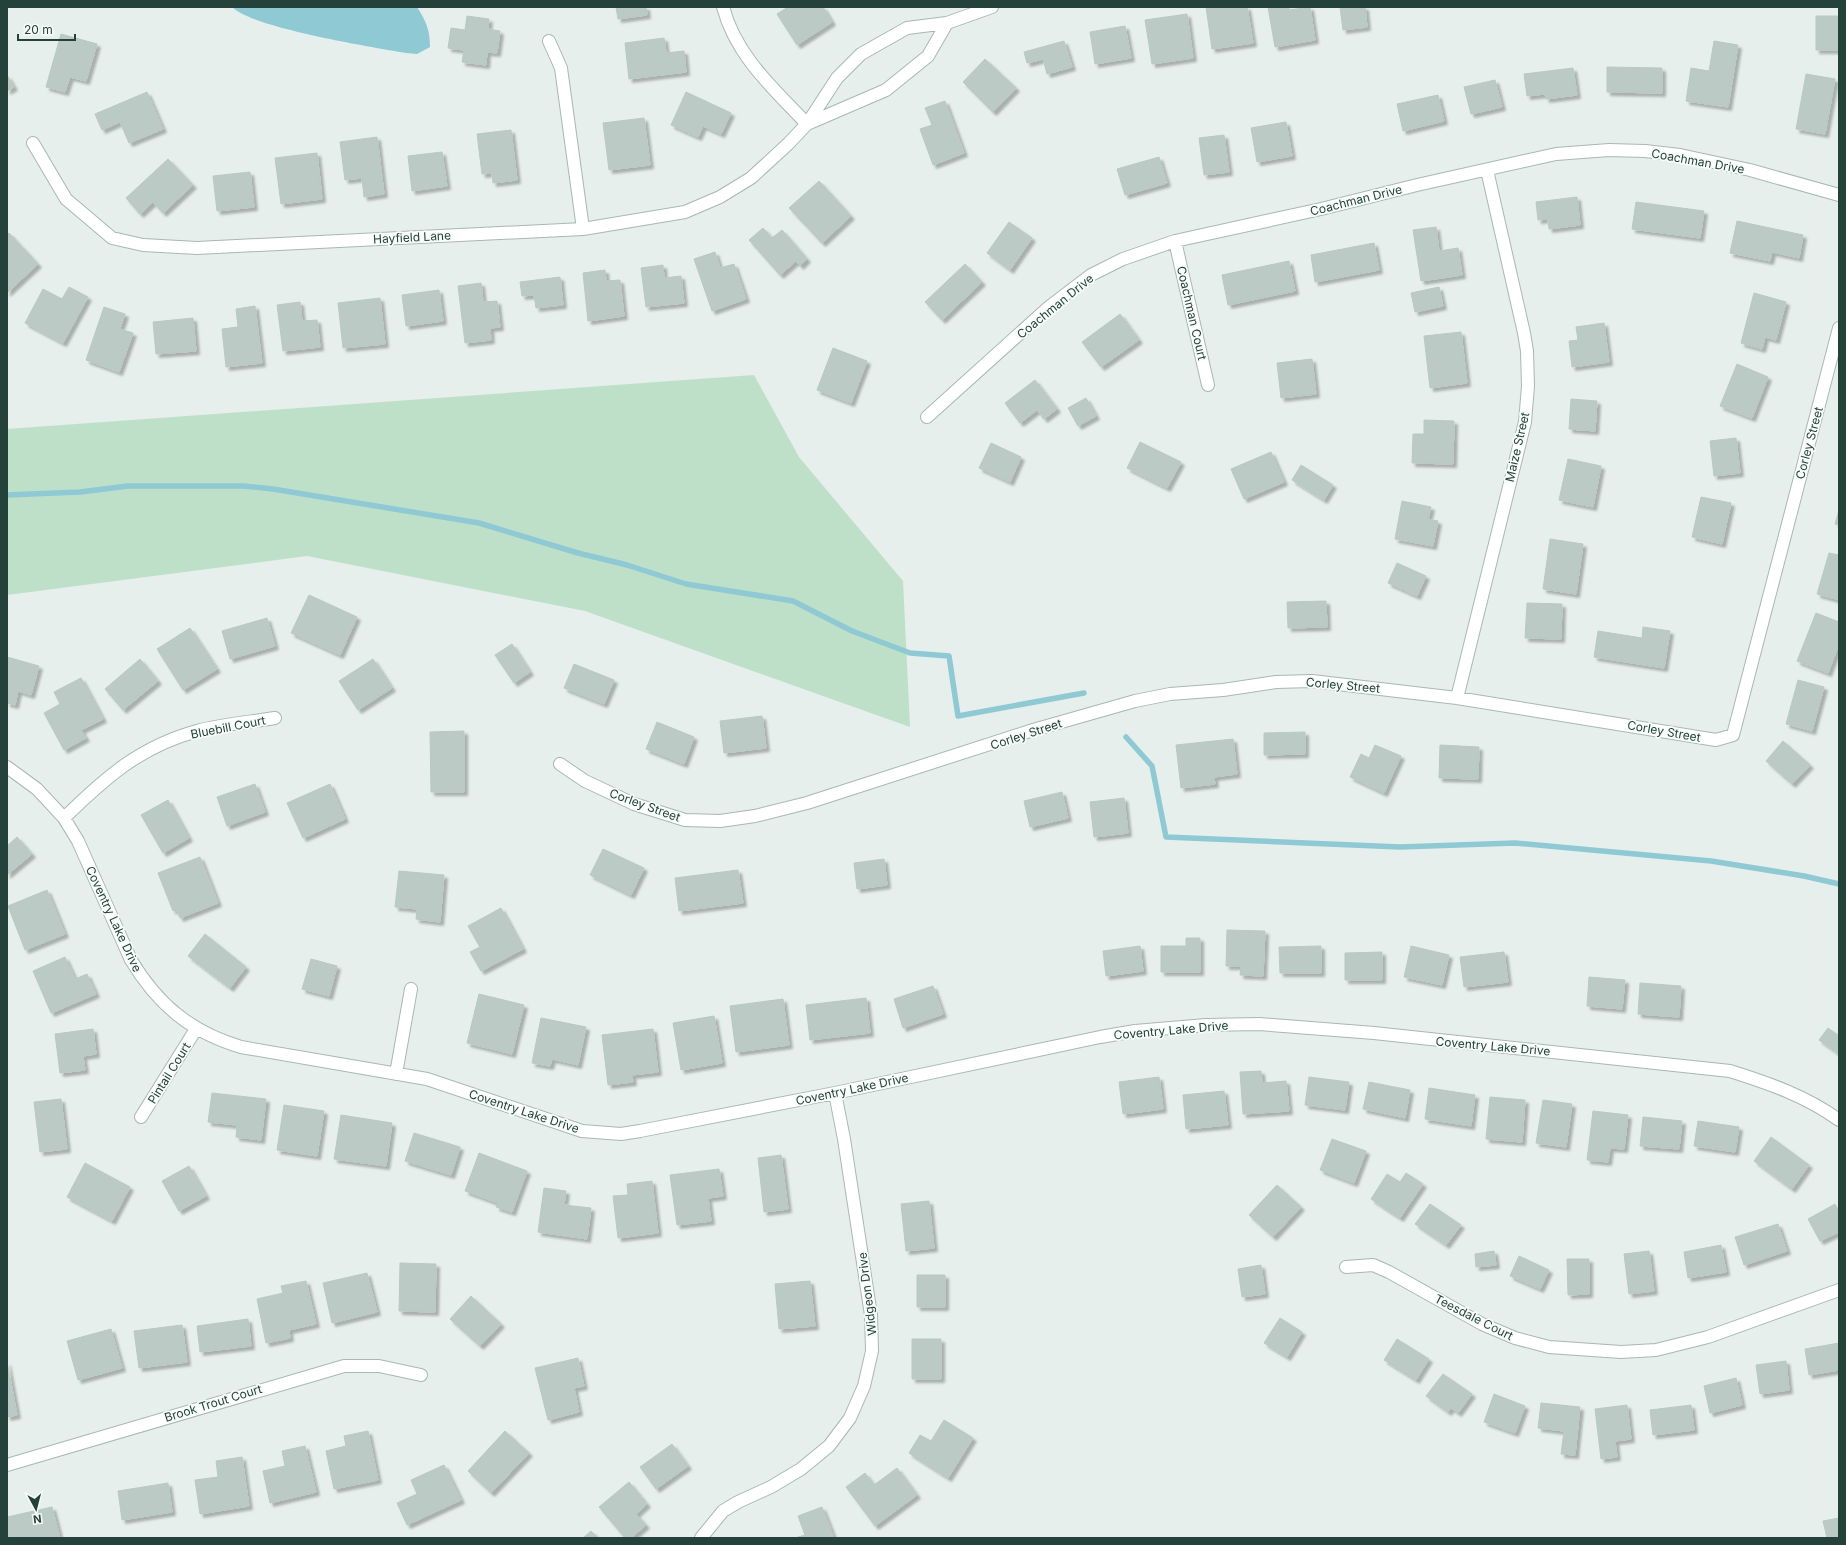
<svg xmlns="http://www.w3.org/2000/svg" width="1846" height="1545" viewBox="0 0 1846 1545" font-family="Inter,sans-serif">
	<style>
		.green { fill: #bfe0c8 }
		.water { fill: #8ec9d4 }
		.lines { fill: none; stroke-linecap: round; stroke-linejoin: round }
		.stream { stroke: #8ec9d4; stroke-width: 5.5 }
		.building { fill: #bbcac4; stroke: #b8c9c2; filter: url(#shadow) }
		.minor-casing { stroke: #a8b8b2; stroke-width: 14 }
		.minor { stroke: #fff; stroke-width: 12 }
		.labels { text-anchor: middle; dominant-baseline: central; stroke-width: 3.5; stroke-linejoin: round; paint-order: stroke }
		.street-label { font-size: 12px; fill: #24423a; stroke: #f7fbf9 }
	</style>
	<defs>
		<filter id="shadow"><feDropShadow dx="3.5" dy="3.5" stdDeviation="1" flood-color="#0004"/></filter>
	</defs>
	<rect width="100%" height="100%" fill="#e6efeb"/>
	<!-- green -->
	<path class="green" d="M754 375 799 457 903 581 910 727 585 611 307 556 7 595V429Z"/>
	<!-- water -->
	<path class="water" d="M232 7H417C426 21 430 30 430 47L417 54 406 53C372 47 253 28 232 7Z"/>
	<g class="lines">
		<!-- stream -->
		<path class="stream" d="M7 495 80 492 128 486H243L273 489 479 523 578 553 627 565 686 584 793 601 852 631 910 653 949 656 958 716 1084 693
			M1126 737 1152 766 1166 837 1400 847 1515 843 1711 861 1804 876 1839 884"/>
	</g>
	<!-- building -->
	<path class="building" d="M616 7H646L647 15 618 19Z
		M788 7H823L832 22 797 45 777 14Z
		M1206 7H1247L1253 43 1212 49Z
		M1268 7H1289V10L1310 7 1315 40 1275 47Z
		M1340 7H1365L1367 27 1343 30Z
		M1187 14 1193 58 1152 64 1145 20Z
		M467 16 489 19 488 29 500 31 497 53 487 52 486 65 462 62 464 50 448 48 451 28 465 30Z
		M1816 16H1839V50H1816Z
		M1125 26 1131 58 1095 64 1090 32Z
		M61 34 97 44 86 81 70 77 65 92 46 87Z
		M664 38 666 53 684 51 686 72 629 79 625 43Z
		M1064 41 1072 67 1047 74 1043 59 1027 63 1024 52Z
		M1714 41 1738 45 1728 107 1686 101 1691 68 1709 71Z
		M985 59 1016 88 993 112 963 82Z
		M1607 67 1662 68V93L1607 92Z
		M1573 68 1577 95 1546 99 1545 94 1527 96 1524 74Z
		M1806 74 1835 79 1825 134 1796 129Z
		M7 75 14 87 7 91Z
		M1495 80 1502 107 1471 114 1464 87Z
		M147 92 163 129 129 143 120 122 102 130 95 114Z
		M686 92 731 113 721 134 703 126 698 137 671 125Z
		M1438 95 1444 121 1403 131 1397 104Z
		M945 101 964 153 933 165 920 129 932 125 925 108Z
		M644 118 650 165 609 170 603 123Z
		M1286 122 1292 156 1257 162 1251 128Z
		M511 130 517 180 493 183 492 173 482 174 477 134Z
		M1224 135 1229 172 1204 175 1199 138Z
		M377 137 384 194 364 197 362 178 345 180 340 142Z
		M442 152 447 186 412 191 408 156Z
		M317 153 322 199 281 204 275 158Z
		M1159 157 1167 183 1125 195 1117 169Z
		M168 159 193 185 163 213 153 202 140 214 126 198Z
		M250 172 254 207 217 211 213 176Z
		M819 181 851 216 822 243 789 208Z
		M1577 197 1580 225 1549 229 1548 219 1538 220 1536 202Z
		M1636 202 1704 211 1700 238 1632 229Z
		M1737 221 1803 235 1799 258 1772 252 1770 261 1730 253Z
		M1009 222 1032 238 1010 270 987 253Z
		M1436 227 1439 251 1458 248 1462 275 1421 281 1413 230Z
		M763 228 772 238 782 230 807 259 800 266 796 261 780 275 749 240Z
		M9 233 38 264 7 293V235Z
		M1374 243 1379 270 1315 282 1311 255Z
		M715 252 720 268 734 264 746 299 712 311 694 259Z
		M1289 261 1295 291 1228 305 1222 275Z
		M965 264 982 282 942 320 925 302Z
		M663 265 664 278 681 276 684 303 646 307 641 268Z
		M605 270 606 281 620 280 624 316 588 321 583 273Z
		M560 277 563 305 536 308 534 295 522 296 520 282Z
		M481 283 483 302 497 301 500 327 490 328 491 340 465 343 458 286Z
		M69 287 88 297 63 343 25 323 43 289 62 299Z
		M1439 287 1443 306 1415 312 1411 293Z
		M439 290 443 321 406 326 402 295Z
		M1754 293 1786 302 1776 340 1765 337 1762 349 1741 343Z
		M380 298 385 344 343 348 338 303Z
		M300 302 302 321 317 320 320 347 283 351 277 305Z
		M255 306 262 363 226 367 222 329 238 327 236 309Z
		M104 307 125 314 120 329 133 333 119 372 86 360Z
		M1120 314 1139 340 1101 367 1082 342Z
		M193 318 196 351 156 354 153 322Z
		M1604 323 1609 362 1572 367 1569 341 1578 340 1576 327Z
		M1461 332 1467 383 1430 388 1424 336Z
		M833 348 867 361 851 403 817 390Z
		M1312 359 1316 394 1281 398 1277 363Z
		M1737 364 1768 377 1752 418 1720 406Z
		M1035 380 1057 409 1044 419 1037 410 1020 423 1005 403Z
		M1086 398 1096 416 1078 426 1068 408Z
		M1571 399 1597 401 1595 431 1569 429Z
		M1424 420 1454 421 1453 464 1412 463 1413 434H1424Z
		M1736 438 1740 473 1714 476 1710 441Z
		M1140 442 1181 462 1167 488 1127 468Z
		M991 443 1021 457 1010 482 979 468Z
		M1271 452 1284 482 1244 499 1231 469Z
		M1568 459 1601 466 1593 507 1559 500Z
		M1301 465 1333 485 1324 500 1292 480Z
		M1701 497 1731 503 1722 544 1692 537Z
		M1402 501 1431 507 1428 519 1438 521 1433 546 1395 539Z
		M1839 510V525L1835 524Z
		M1550 539 1583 544 1576 594 1543 589Z
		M1829 553 1839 555V600L1817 594Z
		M1397 563 1426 576 1417 596 1388 583Z
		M309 595 357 617 340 655 291 633Z
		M1326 601 1327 627 1288 628 1287 602Z
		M1527 603 1562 604 1561 639 1525 638Z
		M1816 613 1839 622V644L1828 673 1797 661Z
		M267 618 275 646 230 659 222 631Z
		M1643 627 1670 631 1664 668 1594 657 1598 631 1642 638Z
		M190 628 217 669 183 690 157 649Z
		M512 644 530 672 514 683 495 655Z
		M7 657 39 666 31 695 18 691 15 705 7 703Z
		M140 659 158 681 123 710 105 689Z
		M373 659 392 688 358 710 339 681Z
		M574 664 614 680 604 704 564 688Z
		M81 678 103 719 81 730 86 738 64 750 44 713 60 704 54 692Z
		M1798 680 1824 687 1812 731 1786 724Z
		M762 716 766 748 724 753 720 721Z
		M657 722 694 737 684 764 646 749Z
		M464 731V792H431L430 732Z
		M1305 732V754L1264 755V733Z
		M1233 739 1237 774 1214 777 1215 784 1181 788 1176 745Z
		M1783 741 1810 765 1792 784 1766 761Z
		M1375 745 1401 756 1384 793 1350 777 1361 754 1369 758Z
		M1440 745 1479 747 1478 779 1439 778Z
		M255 784 265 812 227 826 217 797Z
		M330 784 345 819 303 838 287 803Z
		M1062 792 1068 818 1030 827 1024 801Z
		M1124 798 1128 833 1094 837 1090 802Z
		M168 800 189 838 163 853 141 815Z
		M17 837 32 854 7 875V846Z
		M603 849 644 868 631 895 590 875Z
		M200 857 218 903 180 918 176 909 173 911 158 873Z
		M884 859 887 885 857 889 854 863Z
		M738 870 743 903 679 911 675 878Z
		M399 871 444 875 440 922 416 919 417 909 395 907Z
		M47 890 65 934 25 950 8 906Z
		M501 908 523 949 481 971 470 952 480 947 468 926Z
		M1227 930 1265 931 1263 976 1240 975 1241 966H1226Z
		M205 934 246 967 230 988 188 956Z
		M1186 938H1200V972H1161V946H1186Z
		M1140 946 1143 971 1106 976 1103 951Z
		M1321 946V973H1280L1279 947Z
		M1411 946 1449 955 1442 985 1404 977Z
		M1382 952V980H1345V953Z
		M1504 952 1508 982 1464 987 1460 957Z
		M65 957 75 979 87 974 96 994 51 1013 33 971Z
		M311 959 337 966 329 996 302 989Z
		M1589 977 1625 980 1622 1009 1587 1006Z
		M1640 983 1681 986 1679 1017 1638 1014Z
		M933 986 943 1014 903 1028 894 999Z
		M479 994 524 1005 512 1054 467 1043Z
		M866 998 870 1033 810 1040 806 1005Z
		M783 999 789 1045 736 1052 730 1006Z
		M714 1016 722 1063 681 1070 673 1023Z
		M541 1018 586 1027 578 1065 552 1059 550 1066 532 1063Z
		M1828 1028 1839 1036V1054L1819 1040Z
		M93 1029 96 1054 83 1056 85 1070 60 1073 55 1034Z
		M653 1029 658 1072 632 1075 633 1082 608 1085 602 1035Z
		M1261 1071 1262 1083 1286 1081 1289 1111 1243 1114 1240 1072Z
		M1159 1077 1163 1109 1123 1114 1119 1082Z
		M1309 1077 1349 1082 1345 1110 1305 1105Z
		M1369 1082 1410 1090 1405 1118 1363 1109Z
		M1429 1088 1475 1095 1471 1126 1425 1119Z
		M1224 1091 1228 1125 1186 1129 1183 1095Z
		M212 1093 266 1099 261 1140 236 1137 237 1125 208 1122Z
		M1490 1097 1525 1100 1522 1142 1486 1139Z
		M61 1099 67 1149 40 1152 34 1102Z
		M1543 1100 1572 1104 1566 1147 1536 1143Z
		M284 1105 324 1111 317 1156 277 1150Z
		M1593 1111 1628 1115 1624 1149 1610 1148 1608 1162 1587 1160Z
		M341 1115 392 1123 386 1166 334 1159Z
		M1643 1117 1682 1121 1679 1149 1640 1146Z
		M1698 1121 1739 1127 1735 1152 1694 1146Z
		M414 1133 460 1147 451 1175 405 1161Z
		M1771 1137 1809 1165 1792 1189 1754 1161Z
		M1332 1139 1366 1151 1354 1183 1320 1170Z
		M479 1153 527 1171 512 1212 496 1207 498 1203 465 1191Z
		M781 1155 788 1209 764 1212 758 1158Z
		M85 1163 130 1187 112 1221 67 1197Z
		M189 1166 206 1196 179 1211 162 1181Z
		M719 1169 723 1196 708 1198 711 1221 677 1225 670 1175Z
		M1406 1173 1423 1184 1400 1218 1371 1199 1387 1174 1400 1182Z
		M652 1181 658 1233 618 1238 613 1196 628 1195 627 1184Z
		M1277 1185 1301 1207 1273 1237 1249 1215Z
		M544 1188 566 1191 564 1205 591 1208 587 1239 538 1232Z
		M929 1201 934 1248 906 1251 901 1204Z
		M1430 1204 1461 1225 1446 1245 1415 1224Z
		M1835 1204 1839 1212V1232L1820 1241 1808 1219Z
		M1778 1224 1787 1251 1744 1265 1735 1237Z
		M1721 1245 1726 1272 1688 1278 1684 1252Z
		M1494 1251 1496 1265 1476 1267 1475 1254Z
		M1649 1251 1654 1291 1629 1294 1624 1254Z
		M1519 1256 1549 1270 1540 1289 1510 1276Z
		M1567 1259H1589V1294L1568 1295Z
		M400 1263 436 1264 435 1312 399 1311Z
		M1261 1265 1265 1294 1242 1297 1238 1269Z
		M367 1273 377 1312 332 1323 323 1283Z
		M917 1275H945V1307H917Z
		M306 1281 316 1324 289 1330 290 1338 266 1343 257 1299 283 1293 281 1286Z
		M810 1281 815 1326 779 1329 775 1284Z
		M471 1296 501 1324 480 1346 450 1319Z
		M1280 1318 1302 1332 1287 1357 1264 1343Z
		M248 1319 251 1346 200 1352 197 1326Z
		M182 1325 187 1362 139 1368 134 1331Z
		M111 1329 122 1368 78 1380 67 1341Z
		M912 1339H941V1379H912Z
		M1397 1339 1429 1359 1416 1380 1384 1360Z
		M1839 1343V1370L1809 1375 1805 1349Z
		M578 1358 584 1386 574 1388 579 1412 548 1420 535 1368Z
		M1786 1361 1789 1390 1760 1394 1756 1365Z
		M7 1362 17 1415 7 1417Z
		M1443 1374 1472 1394 1458 1413 1451 1408 1448 1412 1426 1396Z
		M1736 1378 1742 1405 1710 1413 1704 1386Z
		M1494 1394 1525 1406 1515 1433 1484 1422Z
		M1541 1403 1580 1407 1575 1455 1561 1454 1564 1431 1538 1428Z
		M1627 1405 1631 1439 1615 1441 1617 1457 1601 1459 1595 1409Z
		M1691 1405 1694 1430 1653 1435 1650 1410Z
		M944 1420 973 1438 948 1478 909 1453 920 1435 931 1441Z
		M368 1431 378 1480 334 1489 326 1451 346 1446 344 1436Z
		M505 1431 529 1453 491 1493 468 1471Z
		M672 1444 688 1466 656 1489 640 1467Z
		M305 1446 316 1492 270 1503 263 1471 285 1466 282 1451Z
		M242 1457 249 1506 200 1514 195 1480 218 1477 216 1461Z
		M444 1465 461 1500 407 1525 397 1503 417 1494 411 1480Z
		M897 1468 917 1495 875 1526 846 1487 865 1473 874 1485Z
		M629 1482 647 1504 636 1514 646 1525 631 1538H625L599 1507Z
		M168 1483 172 1512 122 1520 118 1491Z
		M52 1507 60 1538H9L7 1517Z
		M822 1507 834 1538H795L805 1535 798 1516Z
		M1839 1518V1538H1827L1823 1521Z
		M591 1531 598 1538H583Z"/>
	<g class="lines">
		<defs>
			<path id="minor" d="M723 7C736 56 773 88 807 124
				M549 41 561 68 583 229
				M807 124 886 90 928 56 947 23
				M33 143 66 199 112 238 143 245 197 248 583 229 685 212 720 197 751 178 788 144 807 124 837 78 861 54 907 28 947 23 992 7
				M1175 241 1208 385
				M927 417 1049 307 1091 275 1123 259 1175 241 1321 209 1417 185 1556 154 1609 150 1645 151 1680 155 1750 170 1839 195
				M1457 698 1525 422 1528 386 1527 351 1524 333 1487 170
				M560 764 585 781 634 804 685 820 720 821 755 816 807 803 1033 730 1135 701 1170 694 1223 690 1276 682 1312 681 1457 698 1716 740 1733 735 1839 328
				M7 767 37 789 64 818 78 841 131 960C158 1005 191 1032 241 1047L427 1079 582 1131 621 1134 640 1131 835 1093 1100 1037 1135 1031 1206 1025 1259 1024 1374 1033 1730 1071C1768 1083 1806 1096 1839 1120
				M64 818C105 778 139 747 197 731 222 724 250 722 275 718
				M396 1074 411 989
				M141 1117 196 1029
				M1346 1267 1373 1265 1389 1272 1482 1324 1515 1338 1549 1347 1621 1352 1656 1350 1708 1337 1839 1290
				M7 1465 344 1366H379L421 1375
				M701 1538 723 1511 738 1502 771 1487 801 1469 829 1446 850 1418 864 1386 872 1351 871 1315 844 1139 835 1093"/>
		</defs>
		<!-- minor casing -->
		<use href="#minor" class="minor-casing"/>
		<!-- minor -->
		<use href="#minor" class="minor"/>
	</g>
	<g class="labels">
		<!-- street labels -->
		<g class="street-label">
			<text transform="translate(1698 161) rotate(10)">Coachman Drive</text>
			<text transform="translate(1356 200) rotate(-14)">Coachman Drive</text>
			<text transform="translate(412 237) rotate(-3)">Hayfield Lane</text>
			<text transform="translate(1055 306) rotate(-39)">Coachman Drive</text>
			<text transform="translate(1192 313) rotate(77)">Coachman Court</text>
			<text transform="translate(1809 443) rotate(-75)">Corley Street</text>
			<text transform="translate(1517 447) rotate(-77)">Maize Street</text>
			<text transform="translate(1343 685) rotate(5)">Corley Street</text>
			<text transform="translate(228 727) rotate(-11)">Bluebill Court</text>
			<text transform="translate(1664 731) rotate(10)">Corley Street</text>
			<text transform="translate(1026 734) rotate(-18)">Corley Street</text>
			<text transform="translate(645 805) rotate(20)">Corley Street</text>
			<text transform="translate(114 919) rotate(65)">Coventry Lake Drive</text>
			<text transform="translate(1171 1030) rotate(-5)">Coventry Lake Drive</text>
			<text transform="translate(1493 1046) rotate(5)">Coventry Lake Drive</text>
			<text transform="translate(169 1073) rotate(-58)">Pintail Court</text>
			<text transform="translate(852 1089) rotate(-12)">Coventry Lake Drive</text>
			<text transform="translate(524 1111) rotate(18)">Coventry Lake Drive</text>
			<text transform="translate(867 1294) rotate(-97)">Widgeon Drive</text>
			<text transform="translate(1474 1317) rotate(27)">Teesdale Court</text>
			<text transform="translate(213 1403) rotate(-17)">Brook Trout Court</text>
		</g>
	</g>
	<!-- border -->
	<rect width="1846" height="1545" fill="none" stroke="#24423a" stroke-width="16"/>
	<!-- north arrow -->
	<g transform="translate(36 1509) rotate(173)" stroke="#f7fbf9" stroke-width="3" paint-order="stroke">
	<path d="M0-3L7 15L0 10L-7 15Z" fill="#24423a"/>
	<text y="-6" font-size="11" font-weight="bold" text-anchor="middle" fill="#24423a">N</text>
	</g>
	<!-- scale -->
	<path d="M18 34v6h57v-6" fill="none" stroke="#24423a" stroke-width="2"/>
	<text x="24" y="34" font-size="12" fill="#24423a" stroke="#f7fbf9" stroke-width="3" paint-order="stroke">20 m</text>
</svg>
